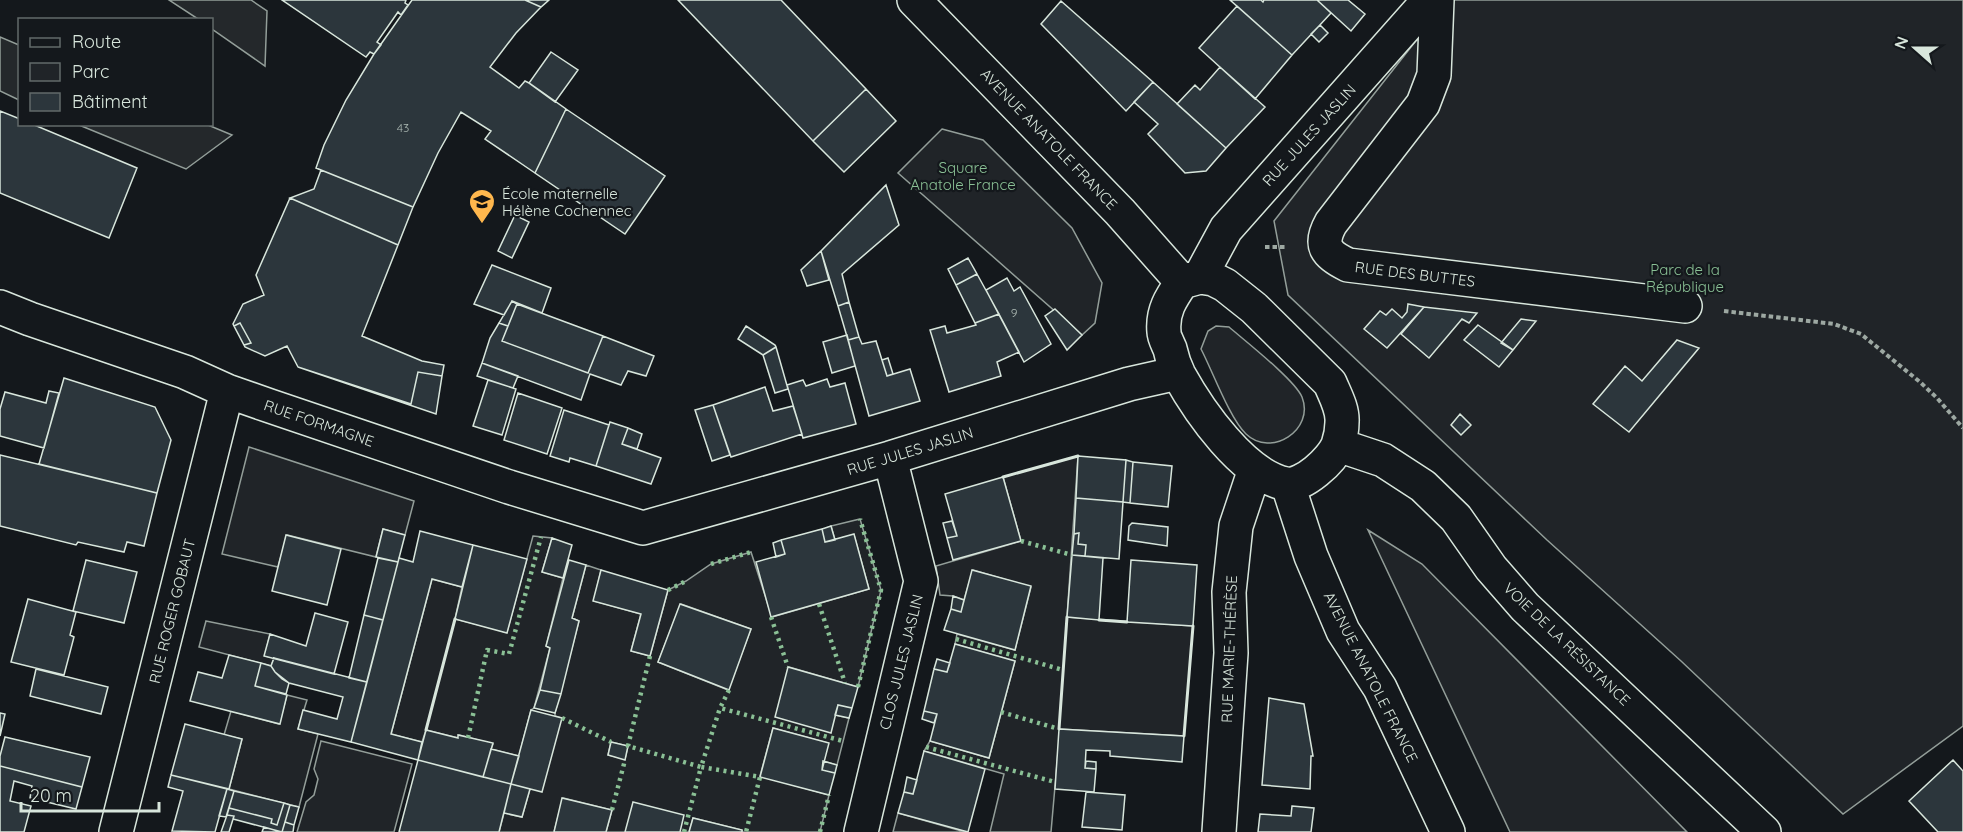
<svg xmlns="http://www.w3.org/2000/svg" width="1963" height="832" viewBox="0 0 1963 832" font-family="Quicksand,sans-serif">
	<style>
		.green { fill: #202428; stroke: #939e99; stroke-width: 1.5; fill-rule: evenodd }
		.parking { fill: #24282b; stroke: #939e99; stroke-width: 1.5 }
		.building { fill: #2c363c; stroke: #d8e6dc; stroke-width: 1.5 }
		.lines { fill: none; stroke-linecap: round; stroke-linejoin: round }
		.minor-casing { stroke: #d8e6dc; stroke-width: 36 }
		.path { stroke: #9da8a2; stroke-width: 4; stroke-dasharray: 4.5 3; stroke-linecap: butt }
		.minor { stroke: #14181c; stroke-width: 33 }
		.hedge { stroke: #8ac095; stroke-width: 4.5; stroke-dasharray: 3 4.5; stroke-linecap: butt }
		.wall { stroke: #d8e6dc; stroke-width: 3 }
		.labels { text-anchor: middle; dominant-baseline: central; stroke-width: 4.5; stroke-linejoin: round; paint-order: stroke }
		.number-label { font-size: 12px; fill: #adbab4 }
		.street-label { font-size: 15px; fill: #d8e6dc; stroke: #14181c }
		.park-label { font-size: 15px; fill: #8ac095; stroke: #14181c }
		.poi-label { font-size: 15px; fill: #d8e6dc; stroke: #14181c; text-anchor: start }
	</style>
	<rect width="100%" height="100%" fill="#14181c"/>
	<!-- green -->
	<path class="green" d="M1448 0H1963V726L1843 814 1681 661 1547 540 1288 295 1274 221Z
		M942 129 983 140 1072 228 1102 283 1095 323 1082 335 898 173Z
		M1216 326 1229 327C1244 340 1295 380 1302 397 1315 430 1271 458 1246 434 1230 419 1212 370 1201 349L1208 331Z
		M249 447 414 501 405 535 383 529 376 557 287 535 278 567 222 554Z
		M1078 456 1067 617 1193 626 1184 736 1060 729 1051 832H990L1004 774 924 751 930 741 989 758 1015 661 955 644 957 634 1015 650 1031 587 973 570 964 600 953 596 940 595 936 566 1021 541 1003 477Z
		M860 519 881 590 858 687 789 667 835 715 849 718 837 765 823 761 828 743 773 728 760 776 829 795 820 832H742V830L693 818 689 832H606L612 810 563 798 554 832H499L504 813 522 817 530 789 562 718 555 716V713L579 621 572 618 586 565 601 570 594 601 641 614 631 651 650 656 668 590 686 581 711 564 751 552 772 617 869 589 854 535 835 540 831 526ZM681 604 751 629 728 690 658 662ZM611 742 628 746 625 759 608 755Z
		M1368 530 1422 564 1687 832H1510Z
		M533 536 552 538 542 572 563 578 546 646 550 648 534 708 531 710 519 756 491 749 493 744 459 735 458 738 426 730 422 742 391 734 432 579 462 587 455 619 507 632Z
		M206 621 270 634 265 656 274 658 271 666 199 647Z
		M287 695 307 700 298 729 318 734 299 807 229 789 242 739 224 735 231 711 279 724Z
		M321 741 412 764 394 832H297L306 802 314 795 318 779 314 769Z
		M898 813 965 832H893Z"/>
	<!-- parking -->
	<path class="parking" d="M169 0H251L267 11 265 66 212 29V20L198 19Z
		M0 37 19 45V100L0 91Z
		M79 125H208L232 135 186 169Z"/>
	<!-- building -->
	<path class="building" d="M282 0H406L405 3 408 5 401 15 398 12 377 42 381 45 374 54 370 52 366 57Z
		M412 0H525L541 7 516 33 490 67 519 88 525 81 529 83 566 109 535 173 485 139 491 131 461 112 438 153 413 207 316 168 324 145 346 100 374 54Z
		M525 0H549L541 7Z
		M678 0H781L866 89 813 141Z
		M1230 0H1261L1263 2 1264 0H1317L1331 13 1292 55Z
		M1317 0H1348L1365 14 1351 31Z
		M1061 1 1153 82 1126 111 1041 24Z
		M1237 6 1292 55 1255 99 1199 48Z
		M1320 25 1328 33 1319 42 1311 34Z
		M551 52 578 70 555 102 529 83Z
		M1220 67 1265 107 1226 148 1177 104 1195 85 1200 90Z
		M1153 82 1226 148 1206 171 1185 173 1148 134 1158 124 1134 102Z
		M866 89 896 121 844 172 813 141Z
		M566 109 665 176 625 234 535 173Z
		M0 111 20 119V124H32L137 168 109 238 0 193Z
		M321 170 413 207 398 245 290 198 314 189Z
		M886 185 899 225 842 274 849 302 838 306 821 251Z
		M290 198 398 245 362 336 422 361 444 365 442 376 418 372 411 404 298 367 287 346 265 356 245 347 244 345 251 343 240 323 234 326 233 324 243 304 264 295 256 275Z
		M515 215 529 222 512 258 498 251Z
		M821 251 829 280 807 286 801 270Z
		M968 258 977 274 956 285 948 269Z
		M492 265 551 288 542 313 512 301 504 315 474 304Z
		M977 274 999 314 975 323 956 285Z
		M1007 278 1014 291 1020 287 1051 344 1024 362 986 290Z
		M512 301 517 304 508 326 499 323Z
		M849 302 859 337 848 340 838 306Z
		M517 304 603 336 588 373 502 341Z
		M1408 304 1424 307 1387 348 1364 329 1380 311 1386 315 1392 309 1402 318 1407 312Z
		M1424 307 1477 313 1469 323 1462 319 1429 358 1401 334Z
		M1055 309 1082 335 1067 350 1045 316Z
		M999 314 1019 352 997 362 1001 376 949 392 930 330 945 326 947 333 976 325 975 323Z
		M1521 319 1536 321 1513 350 1501 343Z
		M240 323 251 343 244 345 234 326Z
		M499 323 508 326 502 341 588 373 603 336 654 356 646 376 628 371 621 385 590 374 581 400 482 363 490 338Z
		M1478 325 1513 350 1499 367 1464 340Z
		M746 326 775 345 776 347 763 355 738 339Z
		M847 335 855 366 832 373 823 342Z
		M859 337 862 344 876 341 887 376 910 369 920 401 869 416 848 340Z
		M1677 340 1699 348 1629 432 1593 404 1625 366 1642 381Z
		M776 347 788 389 775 393 763 355Z
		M888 358 893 374 887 376 882 360Z
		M482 363 518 376 513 388 477 376Z
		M298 367 411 404 418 372 442 376 436 414Z
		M64 378 155 407 171 440 157 493 39 464Z
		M827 379 830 387 845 383 856 424 803 438 787 385 803 380 806 386Z
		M488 380 516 389 502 435 473 426Z
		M765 387 773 411 793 406 802 434 731 457 713 405Z
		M49 391 59 393 44 448 0 436V409L5 392 46 403Z
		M518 393 562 408 547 454 504 440Z
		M713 405 730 455 712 461 695 410Z
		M564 410 609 425 596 466 570 458 569 462 550 456Z
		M1460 414 1471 425 1461 435 1451 425Z
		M610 422 628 428 622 444 661 458 651 484 596 466Z
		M628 428 642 434 637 449 622 444Z
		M0 455 157 493 144 546 127 542 124 552 78 542 76 545 0 526Z
		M1078 456 1126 460 1123 502 1076 498Z
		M1126 460 1133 462 1130 503 1123 502Z
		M1133 462 1172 466 1168 507 1130 503Z
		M1003 477 1021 541 953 560 947 538 957 536 945 494Z
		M1076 498 1123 502 1119 559 1085 556 1086 545 1078 544 1079 533 1074 534Z
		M952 521 957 536 947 538 943 523Z
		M1132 523 1168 527 1167 546 1128 540 1129 526Z
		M831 526 835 540 825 542 822 529Z
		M383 529 405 535 398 562 376 557Z
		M822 529 825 542 854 534 869 589 771 617 756 562 785 554 781 540Z
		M420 531 473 545 462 587 432 579 391 734 422 742 418 760 351 742 398 562 399 558 413 562Z
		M1079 533 1078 544 1086 545 1085 556 1072 555 1074 534Z
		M286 535 341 549 327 605 272 591Z
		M552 538 572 545 563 578 542 572Z
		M781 540 785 554 776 557 773 543Z
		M473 545 527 559 507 633 455 619Z
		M1072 555 1103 558 1099 620 1067 617Z
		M378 558 398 562 383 620 364 615Z
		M86 560 137 572 124 623 73 611Z
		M569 560 586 565 572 618 579 621 561 694 540 690 550 648 546 646Z
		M1131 560 1197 565 1193 626 1127 622Z
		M601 570 668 590 650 656 631 651 641 614 593 601Z
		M972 570 1031 586 1015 650 944 630 951 609 961 612Z
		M953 596 964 600 961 612 951 609Z
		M28 599 76 612 70 635 74 637 64 675 11 662Z
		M680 604 751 629 729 690 658 662Z
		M315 613 348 622 334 674 264 656 270 634 306 646Z
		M364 615 383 620 367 682 349 678Z
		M955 644 1015 661 989 758 930 741 937 714 924 711 934 669 947 672Z
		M229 655 261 663 255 686 287 695 280 724 190 701 198 672 222 678Z
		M274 658 367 682 351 742 298 729 303 710 337 719 343 697 289 683 282 679 275 672 271 666Z
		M937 659 950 663 947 672 934 669Z
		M261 663 271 666 275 672 289 683 286 694 255 686Z
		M788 667 858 687 852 708 838 705 831 733 775 717Z
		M36 669 108 687 101 714 30 696Z
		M540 690 561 694 555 713 534 708Z
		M1269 698 1304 704 1313 756H1311L1310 789 1262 785Z
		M838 705 852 708 849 718 835 715Z
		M531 710 562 718 542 792 511 784Z
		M924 711 937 714 934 723 922 719Z
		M0 713 5 714 0 736Z
		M185 724 242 739 229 789 171 775Z
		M773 728 829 743 822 770 835 773 829 795 760 777Z
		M1059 729 1184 736 1182 762 1110 756V751L1086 750 1085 768 1096 769 1094 792 1055 789Z
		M426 730 458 738V735L493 743 483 777 418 760Z
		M5 737 90 757 82 787 0 766V756Z
		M611 742 628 746 625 760 608 755Z
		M491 749 519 756 511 784 483 777Z
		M924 751 985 769 968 832 898 813 904 792 913 794Z
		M418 760 511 784 499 832H399Z
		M1953 760 1963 771V832H1938L1909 801Z
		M823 761 837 765 835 773 822 770Z
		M1086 761 1096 762V769L1085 768Z
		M0 766 82 787 76 809 30 798 32 786 14 781 10 801 31 806 24 832H0Z
		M171 775 227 789 215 832 172 831 183 791 168 787Z
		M907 777 917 780 913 794 904 792Z
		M511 784 530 789 522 817 504 813Z
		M227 789 234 791 226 817 219 816Z
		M234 791 284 803 277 825 271 823 272 819 229 808Z
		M1086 792 1125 795 1122 830 1082 827Z
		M562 798 612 810 606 832H554Z
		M633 802 684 815 680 832H625Z
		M284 803 290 805 282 832 233 819 234 816 227 815 229 808 272 819 271 823 277 825Z
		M290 805 299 807 294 825 285 822Z
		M1292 806 1314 808 1311 832H1258L1260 814 1291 816Z
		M227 815 234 816 229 832H221Z
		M693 818 742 830V832H689Z
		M285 822 294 825 293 832H282Z
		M264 827 281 832H262Z"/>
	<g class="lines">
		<defs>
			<path id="minor" d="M914 0 1120 212 1182 282
				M1437 0 1434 75 1423 104 1331 223C1318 246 1327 255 1348 265L1685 306
				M1200 277 1213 279 1225 285 1254 308 1330 383C1335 395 1343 409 1342 422 1342 429 1340 439 1338 445 1332 460 1303 487 1286 484 1243 475 1199 411 1179 375 1175 367 1172 358 1170 349 1168 344 1164 337 1164 332 1162 311 1171 298 1182 282Z
				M1200 277 1226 229 1429 0
				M0 307 30 319 185 372 227 391 270 406 509 487 643 528 890 458 1129 384 1178 373
				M1338 445 1383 460 1423 486 1456 518 1491 568 1525 607 1764 832
				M1288 485 1311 556 1343 631 1380 688 1448 832
				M116 832 227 391
				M861 832 921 581 890 458
				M1219 832 1231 653 1229 592 1236 526 1255 469"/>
		</defs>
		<!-- minor casing -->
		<use href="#minor" class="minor-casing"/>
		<!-- path -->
		<path class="path" d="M1265 247H1285
			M1724 311 1834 324 1861 334 1920 382 1937 398 1963 428"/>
		<!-- minor -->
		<use href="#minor" class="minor"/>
		<!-- hedge -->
		<path class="hedge" d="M1021 541 1072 555
			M711 564 751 552
			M668 590 686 581
			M819 604 845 683
			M771 617 788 667
			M956 639 1063 670
			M650 656 628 746 701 767 720 708
			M858 687 881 590 860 519
			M729 690 720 708 843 741
			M1001 712 1059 729
			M562 718 611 742
			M468 738 487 650 509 654 541 537
			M926 747 1055 782
			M612 810 625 760
			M684 832 701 767 760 777 746 832
			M820 832 829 795"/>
		<!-- wall -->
		<path class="wall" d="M1003 477 1078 456
			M1099 620 1127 622
			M1059 729 1067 617
			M426 730 455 619
			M1184 736 1193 626"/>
	</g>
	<!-- icons -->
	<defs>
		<symbol id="school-pin" viewBox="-11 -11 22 30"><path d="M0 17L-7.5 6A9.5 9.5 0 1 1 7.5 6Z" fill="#ffb74d" stroke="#14181c"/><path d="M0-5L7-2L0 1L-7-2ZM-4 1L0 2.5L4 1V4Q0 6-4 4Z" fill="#111"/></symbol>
	</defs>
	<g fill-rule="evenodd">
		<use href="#school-pin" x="467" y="187" width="30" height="40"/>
	</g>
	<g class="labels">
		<!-- number labels -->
		<g class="number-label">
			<text x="403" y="127">43</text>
			<text x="1014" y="312">9</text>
		</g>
		<!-- street labels -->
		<g class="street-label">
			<text transform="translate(1309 135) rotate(-48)">RUE JULES JASLIN</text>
			<text transform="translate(1049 139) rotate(46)">AVENUE ANATOLE FRANCE</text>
			<text transform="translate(1415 274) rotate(7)">RUE DES BUTTES</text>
			<text transform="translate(319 423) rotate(19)">RUE FORMAGNE</text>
			<text transform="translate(910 451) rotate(-17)">RUE JULES JASLIN</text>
			<text transform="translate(172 611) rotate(-76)">RUE ROGER GOBAUT</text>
			<text transform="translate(1567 644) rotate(44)">VOIE DE LA RÉSISTANCE</text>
			<text transform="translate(1229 649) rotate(-88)">RUE MARIE-THÉRÈSE</text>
			<text transform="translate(901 662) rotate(-76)">CLOS JULES JASLIN</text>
			<text transform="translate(1371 677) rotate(63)">AVENUE ANATOLE FRANCE</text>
		</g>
		<!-- park labels -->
		<g class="park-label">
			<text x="963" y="167">Square<tspan x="963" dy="17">Anatole France</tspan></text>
			<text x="1685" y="269">Parc de la<tspan x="1685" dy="17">République</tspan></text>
		</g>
		<!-- poi labels -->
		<g class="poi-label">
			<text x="502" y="193">École maternelle<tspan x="502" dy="17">Hélène Cochennec</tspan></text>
		</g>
	</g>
	<!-- legend -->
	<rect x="18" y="18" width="195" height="108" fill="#14181c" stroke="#626a69" stroke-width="1.5"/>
	<rect x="30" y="38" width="30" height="9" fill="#14181c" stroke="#626a69" stroke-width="1.5"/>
	<text x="72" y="48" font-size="18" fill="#d8e6dc">Route</text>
	<rect x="30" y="63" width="30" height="18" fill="#202428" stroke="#626a69" stroke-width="1.5"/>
	<text x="72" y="78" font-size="18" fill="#d8e6dc">Parc</text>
	<rect x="30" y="93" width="30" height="18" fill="#2c363c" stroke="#626a69" stroke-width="1.5"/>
	<text x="72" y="108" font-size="18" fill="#d8e6dc">Bâtiment</text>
	<!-- north arrow -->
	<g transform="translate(1915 48) rotate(291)" stroke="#14181c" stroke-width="4.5" paint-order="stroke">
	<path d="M0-4.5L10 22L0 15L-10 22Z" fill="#d8e6dc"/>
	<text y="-9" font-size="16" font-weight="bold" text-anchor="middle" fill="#d8e6dc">N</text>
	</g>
	<!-- scale -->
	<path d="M21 802v9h138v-9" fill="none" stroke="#d8e6dc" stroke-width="3"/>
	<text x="30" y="802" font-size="18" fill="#d8e6dc" stroke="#14181c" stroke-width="4.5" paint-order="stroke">20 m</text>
</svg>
